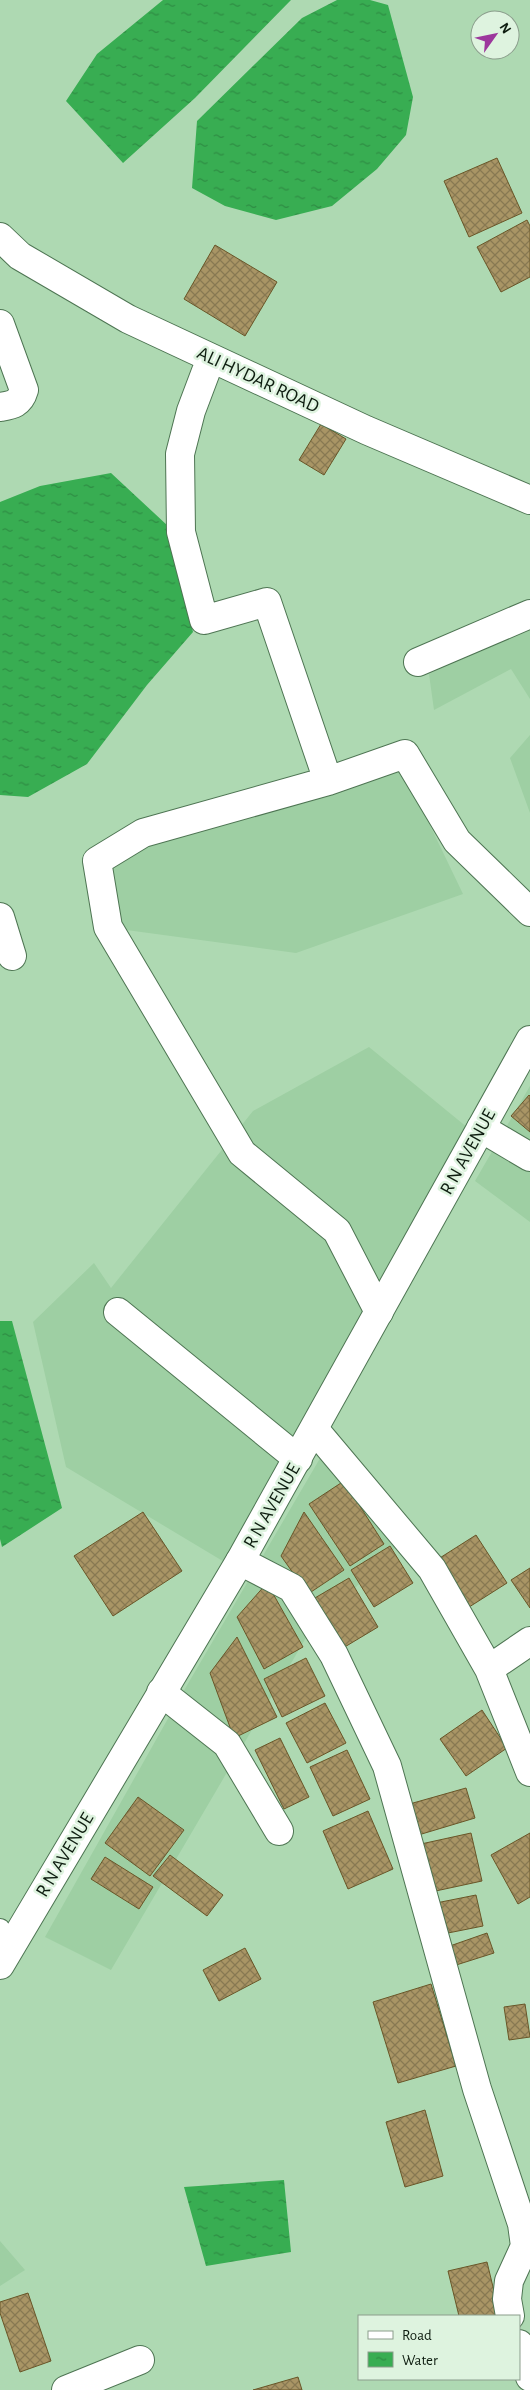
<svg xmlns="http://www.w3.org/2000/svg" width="530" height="2390" viewBox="0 0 530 2390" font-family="'Alegreya Sans',sans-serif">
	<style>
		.built { fill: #9ecfa3 }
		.water { fill: url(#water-ripples) }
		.building { fill: url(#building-cross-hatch); stroke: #695628 }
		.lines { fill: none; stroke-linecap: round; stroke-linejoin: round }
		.service-casing { stroke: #4e7553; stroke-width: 22 }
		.minor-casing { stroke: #4e7553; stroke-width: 30 }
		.primary-casing { stroke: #4e7553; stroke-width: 30 }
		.service { stroke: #fff; stroke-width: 20 }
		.minor { stroke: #fff; stroke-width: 28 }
		.primary { stroke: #fff; stroke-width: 28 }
		.labels { text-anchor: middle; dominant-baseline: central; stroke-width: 5; stroke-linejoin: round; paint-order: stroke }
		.street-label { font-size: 19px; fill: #0e1d10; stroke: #def3df }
	</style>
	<defs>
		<pattern id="water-ripples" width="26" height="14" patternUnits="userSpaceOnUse" patternTransform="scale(1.25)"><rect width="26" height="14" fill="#38ad52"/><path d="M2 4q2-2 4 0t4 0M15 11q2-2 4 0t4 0" fill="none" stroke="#2e8c43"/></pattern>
		<pattern id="building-cross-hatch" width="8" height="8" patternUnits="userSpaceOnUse" patternTransform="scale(1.25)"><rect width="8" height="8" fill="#a99565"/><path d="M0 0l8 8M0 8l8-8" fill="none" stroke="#887952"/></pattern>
	</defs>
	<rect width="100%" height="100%" fill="#aed9b2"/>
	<!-- built -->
	<path class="built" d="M530 625V699L511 669 434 710 429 674Z
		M530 735V813L510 758Z
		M401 765 463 894 296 953 119 929 111 867 146 843Z
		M369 1047 468 1128 231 1566 66 1467 33 1322 94 1263 111 1288 253 1111Z
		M530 1086V1222L475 1181Z
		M336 1431 405 1538 307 1636 111 1970 45 1937 179 1699Z
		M0 2241 25 2270 0 2286Z"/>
	<!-- water -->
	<path class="water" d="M163 0H291L195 98 123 163 66 101 97 54Z
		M337 0H370L388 5 413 97 406 135 377 169 332 206 276 220 225 206 192 188 197 121 302 18Z
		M111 473 168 526 193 632 147 685 87 764 28 797 0 795V502L40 486Z
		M0 1321H12L62 1508 2 1547 0 1539Z
		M284 2180 291 2252 206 2266 184 2187Z"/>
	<!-- building -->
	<path class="building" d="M497 158 522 213 469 237 444 181Z
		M527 220 530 226V277L501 292 477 247Z
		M215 245 277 282 245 336 184 299Z
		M321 424 346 439 324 475 299 460Z
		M529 1095 530 1096V1132L511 1116Z
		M344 1481 384 1544 350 1566 309 1504Z
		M143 1512 182 1571 113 1616 74 1556Z
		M304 1512 344 1570 308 1594 281 1556Z
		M476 1535 507 1583 466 1609 435 1561Z
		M390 1546 413 1583 374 1607 351 1570Z
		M530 1568V1608L511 1580Z
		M349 1578 378 1627 338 1651 308 1602Z
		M267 1583 303 1647 264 1669 237 1617Z
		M237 1637 277 1717 234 1738 210 1673Z
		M306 1658 325 1696 282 1717 264 1679Z
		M325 1703 346 1743 307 1763 286 1723Z
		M482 1710 507 1748 466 1776 440 1739Z
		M280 1738 309 1797 284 1809 255 1750Z
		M347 1750 370 1799 333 1816 310 1767Z
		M466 1788 475 1818 415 1836 406 1805Z
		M138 1797 184 1830 150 1876 105 1843Z
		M368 1811 393 1869 348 1889 323 1831Z
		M471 1833 482 1881 431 1892 421 1844Z
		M530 1833V1897L518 1904 491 1855Z
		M170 1855 223 1895 207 1916 153 1876Z
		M105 1857 153 1887 139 1909 91 1879Z
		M476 1895 483 1926 443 1934 436 1903Z
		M487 1933 494 1953 453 1966 447 1947Z
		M245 1948 261 1979 219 2001 203 1970Z
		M431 1984 456 2066 398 2083 373 2002Z
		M525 2004 530 2037 509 2040 504 2007Z
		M425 2110 443 2176 405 2187 386 2122Z
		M487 2262 500 2316H459L448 2271Z
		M28 2293 51 2361 20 2372 0 2313V2302Z
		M298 2377 302 2390H253Z"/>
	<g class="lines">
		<defs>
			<path id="service" d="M0 1929 10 1948"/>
			<path id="minor" d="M0 237 20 256 128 319 366 430 530 500
				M0 324 24 390C20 404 12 405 0 407
				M211 358 191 411 180 454 181 532 204 620 267 602 328 781
				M418 662 530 614
				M0 917 12 956
				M481 1128 530 1157
				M118 1312 298 1459
				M379 1312 337 1231 242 1153 108 927 97 861 143 833 328 781 405 754 457 841 530 912
				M315 1430 432 1569 489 1669 530 1772
				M240 1561 292 1588 334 1655 387 1766 477 2089 522 2224 525 2246 509 2281 507 2299 510 2316
				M489 1669 530 1641
				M161 1692 227 1744 279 1831
				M519 2344 530 2377
				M66 2390 140 2360"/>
			<path id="primary" d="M0 1965 240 1561 530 1040"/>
		</defs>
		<!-- service casing -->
		<use href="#service" class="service-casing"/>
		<!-- minor casing -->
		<use href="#minor" class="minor-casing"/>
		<!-- primary casing -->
		<use href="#primary" class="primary-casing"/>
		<!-- service -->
		<use href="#service" class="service"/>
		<!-- minor -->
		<use href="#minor" class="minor"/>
		<!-- primary -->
		<use href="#primary" class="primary"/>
	</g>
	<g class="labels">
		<!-- street labels -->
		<g class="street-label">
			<text transform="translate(258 380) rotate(25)">ALI HYDAR ROAD</text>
			<text transform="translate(468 1152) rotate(-61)">R N AVENUE</text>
			<text transform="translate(272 1506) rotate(-60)">R N AVENUE</text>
			<text transform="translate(65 1855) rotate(-59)">R N AVENUE</text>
		</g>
	</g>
	<!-- legend -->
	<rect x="358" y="2315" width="162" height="65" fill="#def3df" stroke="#8b9d8c"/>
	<rect x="368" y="2331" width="25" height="8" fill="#ffffff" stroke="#8b9d8c"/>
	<text x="402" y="2340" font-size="15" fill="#0e1d10">Road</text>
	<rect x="368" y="2352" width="25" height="15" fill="url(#water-ripples)" stroke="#8b9d8c"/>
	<text x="402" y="2365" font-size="15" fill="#0e1d10">Water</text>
	<!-- north arrow -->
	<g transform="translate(495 35) rotate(57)"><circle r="24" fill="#def3df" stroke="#8b9d8c"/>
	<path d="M0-4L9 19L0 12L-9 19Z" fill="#9c379c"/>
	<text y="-8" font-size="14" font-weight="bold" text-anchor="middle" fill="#0e1d10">N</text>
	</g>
</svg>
